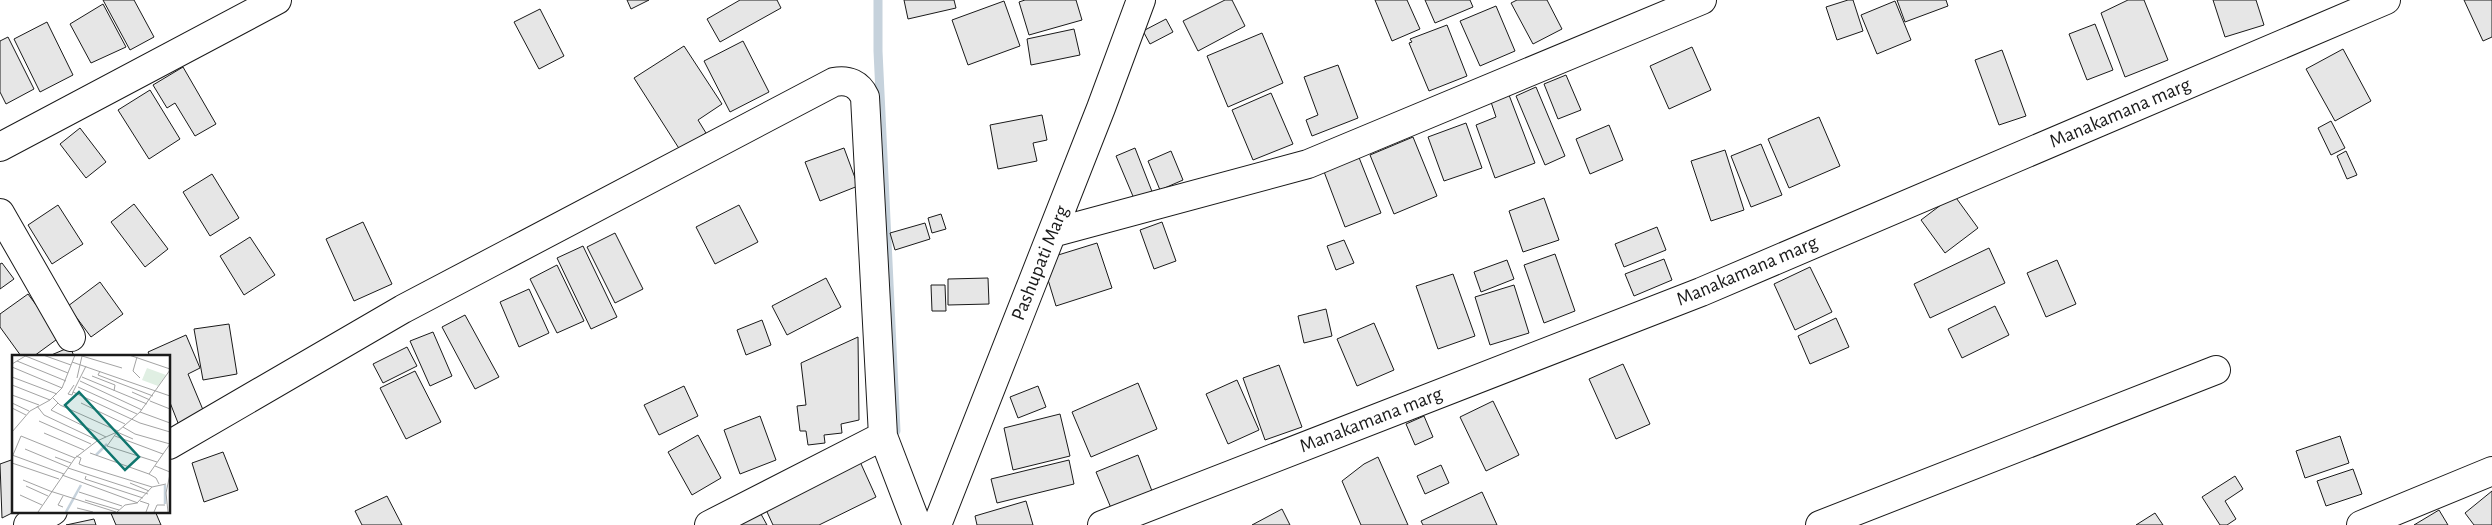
<svg xmlns="http://www.w3.org/2000/svg" width="2492" height="525" viewBox="0 0 2492 525" font-family="'Alegreya Sans',sans-serif">
	<style>
		.lines { fill: none; stroke-linecap: round; stroke-linejoin: round }
		.stream { stroke: #c6d2dc; stroke-width: 9 }
		.building { fill: #e6e6e6; stroke: #1a1a1a }
		.minor-casing { stroke: #1a1a1a; stroke-width: 30 }
		.minor { stroke: #fff; stroke-width: 28 }
		.labels { text-anchor: middle; dominant-baseline: central; stroke-width: 4; stroke-linejoin: round; paint-order: stroke }
		.street-label { font-size: 20px; fill: #1a1a1a; stroke: #fff }
		.inset-river { fill: none; stroke: #c6d2dc; stroke-width: 2.5 }
		.inset-road { fill: none; stroke: #a3a3a3; stroke-width: 1 }
		.view { fill: #0f766e; fill-opacity: 0.15; stroke: #0f766e; stroke-width: 2.5 }
		.inset-edge { fill: none; stroke: #1a1a1a; stroke-width: 2.5 }
	</style>
	<rect width="100%" height="100%" fill="#fff"/>
	<g class="lines">
		<!-- stream -->
		<path class="stream" d="M878 0V51L896 431"/>
	</g>
	<!-- building -->
	<path class="building" d="M103 0H134L154 37 130 50Z
		M627 0H649L631 9Z
		M740 0H777L781 8 720 42 707 19Z
		M904 0H954L956 8 908 19Z
		M1025 0H1076L1082 20 1029 35 1019 2Z
		M1225 0H1232L1245 26 1198 51 1183 21Z
		M1375 0H1407L1420 29 1392 41Z
		M1425 0H1470L1473 7 1435 23Z
		M1517 0H1547L1562 29 1533 44 1511 3Z
		M1848 0H1853L1863 31 1837 40 1826 7Z
		M1897 0H1946L1948 6 1905 22Z
		M2128 0H2144L2168 60 2125 77 2101 13Z
		M2213 0H2256L2264 25 2225 37Z
		M2464 0H2492V37L2483 41Z
		M1004 1 1020 46 968 65 952 20Z
		M1895 1 1911 40 1877 54 1861 15Z
		M103 4 126 47 91 63 70 24Z
		M1496 6 1515 51 1480 66 1460 21Z
		M540 9 564 56 539 69 514 22Z
		M1166 19 1173 32 1150 44 1143 31Z
		M47 22 73 75 40 92 14 39Z
		M2095 24 2113 70 2087 80 2069 34Z
		M1447 25 1467 76 1429 91 1409 43 1412 42 1410 39Z
		M1074 29 1080 55 1031 65 1027 39Z
		M1262 33 1283 83 1228 107 1207 56Z
		M8 37 34 89 6 104 0 92V41Z
		M743 41 769 92 730 112 704 61Z
		M684 46 722 104 698 120 706 133 680 150 634 78Z
		M1692 47 1711 90 1669 109 1650 66Z
		M2343 49 2371 101 2335 121 2306 69Z
		M2002 50 2026 116 1999 125 1975 60Z
		M1338 65 1358 118 1312 136 1306 120 1318 115 1304 77Z
		M183 67 216 124 195 136 175 103 167 108 153 85Z
		M1566 75 1581 110 1558 119 1544 84Z
		M1536 87 1565 156 1545 165 1516 96Z
		M150 90 180 139 149 159 118 110Z
		M1271 93 1293 144 1253 160 1232 110Z
		M1509 95 1535 163 1495 178 1476 125 1496 117 1491 102Z
		M1042 115 1047 140 1033 143 1037 161 998 169 990 125Z
		M1819 117 1840 166 1789 188 1768 139Z
		M2331 121 2345 148 2331 155 2318 128Z
		M1466 123 1482 168 1444 181 1428 137Z
		M1609 125 1623 160 1590 174 1576 139Z
		M80 128 106 162 86 178 60 144Z
		M1413 137 1437 196 1394 214 1370 155Z
		M1761 144 1782 195 1751 207 1731 156Z
		M844 148 858 186 820 201 805 162Z
		M1135 148 1153 194 1135 201 1116 156Z
		M1725 150 1744 210 1711 221 1691 161Z
		M1171 151 1183 180 1160 190 1148 161Z
		M2346 151 2357 175 2347 179 2337 156Z
		M1358 155 1381 213 1345 227 1323 169Z
		M212 174 239 218 210 236 183 192Z
		M1954 195 1978 228 1945 253 1921 220Z
		M1544 198 1559 240 1523 252 1509 211Z
		M134 204 168 249 145 267 111 222Z
		M58 205 83 244 52 264 28 225Z
		M739 205 758 242 715 264 696 227Z
		M941 214 946 229 932 233 928 218Z
		M363 222 392 284 354 301 326 239Z
		M1162 222 1176 261 1154 269 1140 230Z
		M925 223 930 239 895 250 890 233Z
		M1657 227 1666 250 1624 267 1615 244Z
		M615 233 643 289 615 303 587 247Z
		M250 237 275 275 244 295 220 256Z
		M1344 240 1354 263 1336 270 1327 246Z
		M1097 243 1112 288 1056 306 1042 260Z
		M583 246 617 317 591 329 557 258Z
		M1989 248 2005 283 1930 318 1914 284Z
		M1555 254 1575 311 1544 323 1524 265Z
		M1664 259 1672 280 1634 296 1625 274Z
		M1507 260 1514 279 1481 292 1474 272Z
		M2057 260 2076 304 2046 317 2027 273Z
		M2 263 14 279 0 289V264Z
		M557 265 584 321 557 333 530 279Z
		M1810 267 1832 312 1795 330 1774 284Z
		M1453 274 1475 336 1438 349 1416 286Z
		M826 278 841 307 787 335 772 306Z
		M988 278 989 304 948 305V279Z
		M100 282 123 314 91 337 68 306Z
		M931 285H945L946 311H932Z
		M1514 285 1529 333 1490 345 1475 297Z
		M529 289 549 333 519 347 500 302Z
		M28 294 60 337 34 356H21L0 327V314Z
		M1995 306 2009 335 1962 358 1948 329Z
		M1326 309 1332 336 1304 343 1298 316Z
		M465 315 499 377 475 389 442 327Z
		M1836 318 1849 347 1810 364 1798 336Z
		M762 320 771 345 746 355 737 330Z
		M1374 323 1394 370 1357 386 1337 339Z
		M229 324 237 374 203 380 194 329Z
		M433 332 452 376 430 386 410 341Z
		M186 335 200 368 188 374 206 417 180 428 169 400V356H150L148 352Z
		M858 337 859 420 841 424 842 433 824 435 825 443 808 445 806 431H800L797 406 806 405 801 363Z
		M70 347 74 356H49Z
		M407 347 417 366 383 383 373 364Z
		M1623 364 1650 424 1616 439 1589 379Z
		M1279 365 1302 427 1265 440 1243 378Z
		M415 371 441 422 406 439 380 388Z
		M1237 380 1259 430 1228 444 1206 394Z
		M1138 383 1157 429 1091 457 1072 412Z
		M684 386 698 416 659 435 644 405Z
		M1038 386 1046 407 1018 418 1010 397Z
		M1493 401 1519 455 1486 471 1460 417Z
		M1060 414 1070 456 1013 470 1004 428Z
		M760 416 776 460 740 474 724 430Z
		M1424 416 1433 437 1415 445 1406 424Z
		M698 435 721 478 692 495 668 452Z
		M2340 436 2349 463 2305 478 2296 451Z
		M223 452 238 490 204 502 192 463Z
		M857 455 876 497 819 525H773L762 501Z
		M1138 455 1152 491 1111 508 1096 472Z
		M1378 457 1408 525H1361L1342 481 1364 464Z
		M14 459V511H16L2 518 0 464Z
		M1069 460 1074 484 997 503 991 479Z
		M1441 465 1449 483 1425 494 1417 476Z
		M2353 469 2362 494 2326 506 2317 481Z
		M2235 476 2243 489 2225 501 2236 519 2227 525H2220L2202 497Z
		M2492 491V525H2474L2465 513Z
		M1482 492 1497 525H1423L1421 521Z
		M387 496 402 525H362L355 511Z
		M1026 501 1033 525H977L975 516Z
		M756 505 767 525H724Z
		M1282 509 1290 525H1252Z
		M2439 510 2448 525H2414Z
		M110 511H155L161 525H116Z
		M2155 513 2163 525H2136Z
		M94 519 96 525H66Z"/>
	<g class="lines">
		<defs>
			<path id="minor" d="M0 147 277 0
				M0 213 71 337
				M1052 233 1308 164 1702 0
				M169 445 403 309 834 82C848 79 859 84 865 97L883 436 917 525
				M28 525 53 511
				M709 525 883 436
				M937 525 1101 108 1141 0
				M1102 525 1701 292 2386 0
				M1820 525 2216 370
				M2361 525 2492 471"/>
		</defs>
		<!-- minor casing -->
		<use href="#minor" class="minor-casing"/>
		<!-- minor -->
		<use href="#minor" class="minor"/>
	</g>
	<g class="labels">
		<!-- street labels -->
		<g class="street-label">
			<text transform="translate(2120 113) rotate(-23)">Manakamana marg</text>
			<text transform="translate(1040 263) rotate(-68)">Pashupati Marg</text>
			<text transform="translate(1747 271) rotate(-23)">Manakamana marg</text>
			<text transform="translate(1371 420) rotate(-21)">Manakamana marg</text>
		</g>
	</g>
	<!-- overview -->
	<g transform="translate(12 355)">
		<rect width="158" height="158" fill="#fff"/>
		<path d="M135 13 154 20 146 31 130 25Z" fill="#e0efe3"/>
		<path class="inset-river" d="M84 100 95 89M153 149V130M54 157 69 130"/>
		<path class="inset-road" d="M11 0 56 18M31 0 59 10M117 0 158 14M125 2 121 16 128 23M5 6 54 26M60 7 158 41M0 9 15 0M74 11 61 37 128 68 158 77M0 12 50 33M88 16 86 20 141 41M80 21 103 30 102 36M0 22 45 39M70 22 135 49M65 23 70 1 110 13M68 26 130 55M0 30 38 45M66 32 125 59M61 37 60 40 56 39 62 30M120 37 138 45M0 40 27 50M41 43 48 50 106 76M138 46 158 54M0 48 17 56M46 48 39 55 94 82M69 48 113 69M25 51 32 60 85 85M0 53 14 60M128 57 158 68M27 66 79 89M111 72 123 79 158 89M0 77 18 56 38 45 50 33 63 0M32 78 72 95M103 81 151 99M121 84 105 77 95 91 145 107M13 94 56 112M78 98 137 119 144 123 147 129M0 100 52 119M1 100 9 81 63 103M64 101 69 103 67 109 72 111 140 132M43 102 59 108M0 108 47 124M143 111 158 117M56 113 136 139M137 119 158 89M50 120 126 148M74 121 73 124 131 143M11 125 38 136M118 128 137 136M14 131 36 141M38 136 104 157M67 137 110 151M8 140 30 150M51 141 46 150 51 152M73 145 107 155M128 146 137 149 134 157M65 153 81 157M26 157 63 103 85 86 105 77 128 57 158 15M105 157 113 150 125 148 140 132 154 129M142 157 145 150H153M156 157 154 138 158 119"/>
		<path class="view" d="M67 37 127 102 113 115 53 50Z"/>
		<rect width="158" height="158" class="inset-edge"/>
	</g>
</svg>
